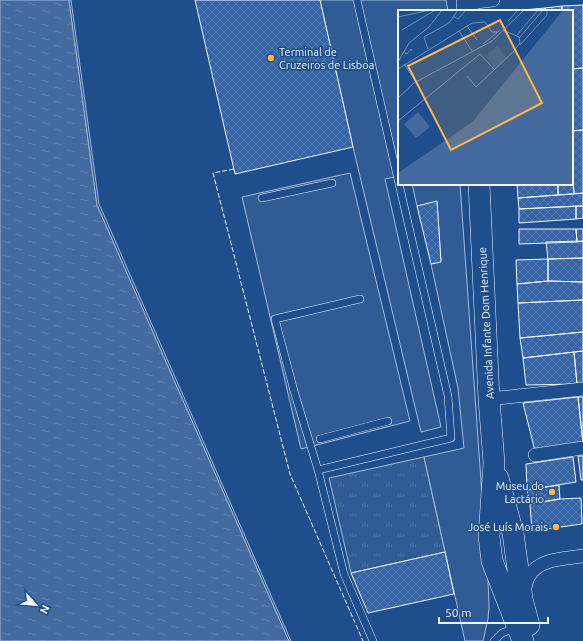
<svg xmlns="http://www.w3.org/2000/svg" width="583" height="641" viewBox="0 0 583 641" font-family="Ubuntu,sans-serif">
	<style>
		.grass { fill: url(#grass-tufts); stroke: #a8bbd7 }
		.built { fill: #305b95; stroke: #a8bbd7 }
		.water { fill: url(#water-ripples); stroke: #a8bbd7 }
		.pier { fill: #1f4e8c; stroke: #a8bbd7 }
		.building { fill: url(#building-cross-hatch); stroke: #f2f6ff }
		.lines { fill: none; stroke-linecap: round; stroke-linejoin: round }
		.lane-casing { stroke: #f2f6ff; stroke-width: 8 }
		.street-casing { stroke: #f2f6ff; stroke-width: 14 }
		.primary-casing { stroke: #f2f6ff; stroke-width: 22 }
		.lane { stroke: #1f4e8c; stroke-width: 7 }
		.street { stroke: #1f4e8c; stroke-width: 13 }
		.primary { stroke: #1f4e8c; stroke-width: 21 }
		.fence { stroke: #f2f6ff; stroke-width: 1; stroke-dasharray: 5 2; stroke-linecap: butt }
		.poi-dot { fill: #ffb74d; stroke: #1f4e8c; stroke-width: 1.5 }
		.labels { text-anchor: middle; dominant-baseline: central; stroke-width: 3; stroke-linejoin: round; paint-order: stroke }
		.poi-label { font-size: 11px; fill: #f2f6ff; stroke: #1f4e8c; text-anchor: end }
		.street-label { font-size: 11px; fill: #f2f6ff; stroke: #1f4e8c }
		.inset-road { fill: none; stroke: #7391ba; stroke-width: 1 }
		.view { fill: #ffb74d; fill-opacity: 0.15; stroke: #ffb74d; stroke-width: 2 }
		.inset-edge { fill: none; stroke: #f2f6ff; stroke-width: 2 }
	</style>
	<defs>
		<pattern id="grass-tufts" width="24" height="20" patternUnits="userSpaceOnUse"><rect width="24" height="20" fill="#305b95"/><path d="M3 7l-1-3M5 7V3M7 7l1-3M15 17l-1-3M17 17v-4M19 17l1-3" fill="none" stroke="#4e73a5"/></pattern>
		<pattern id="water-ripples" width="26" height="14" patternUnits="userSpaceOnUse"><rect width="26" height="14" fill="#446ba0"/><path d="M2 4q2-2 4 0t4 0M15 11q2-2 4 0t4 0" fill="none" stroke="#5f81ae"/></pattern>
		<pattern id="building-cross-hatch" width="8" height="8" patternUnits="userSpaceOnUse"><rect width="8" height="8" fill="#3563a3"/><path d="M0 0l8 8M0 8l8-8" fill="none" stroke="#537ab1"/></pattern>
	</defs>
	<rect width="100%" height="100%" fill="#1f4e8c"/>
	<!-- grass -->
	<path class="grass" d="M424 457 445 552 351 573 329 478Z"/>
	<!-- built -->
	<path class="built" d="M320 0H446L448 11H399V176L385 179 441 427 421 432 353 147Z
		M350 173 410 421 301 449 242 197Z
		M412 184H460L488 580 489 607 488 619 483 641H465L424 457 464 448 458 388 431 264 441 261 437 202 417 206Z"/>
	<!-- water -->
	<path class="water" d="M0 0H69L97 205 289 641H0Z"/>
	<!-- pier -->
	<path class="pier" d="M69 0H71L99 204 291 641H289L97 205Z"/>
	<!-- building -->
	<path class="building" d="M195 0H320L353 147 235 174Z
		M583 5V68L572 69V11H562V6Z
		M562 6V11H545V8Z
		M545 8V11H511Z
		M583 68V130L572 131V69Z
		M583 130V193L574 194 572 167V131Z
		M572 167 574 194 558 195V184H572Z
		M517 184H558V195L518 198Z
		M583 193V206L519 209 518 198Z
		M437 201 441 262 431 264 417 206Z
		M576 206V219L519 223V209Z
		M576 206H583V218L576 219Z
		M519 229H576L577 242 519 244Z
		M576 229H583V241L577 242Z
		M583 241V258L548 259 546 242Z
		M583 258V282L548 281V259Z
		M548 259V281L517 284 516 260Z
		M548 281 583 282V300L518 303 517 284Z
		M583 300V332L520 338 518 303Z
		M583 332V351L523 358 520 338Z
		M583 351V383L577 384 574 352Z
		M574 352 577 384 526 385 523 358Z
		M578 397H583V443Z
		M578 397 583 443 535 451 523 403Z
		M578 456H583V480H581Z
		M573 457 576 482 527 490 526 464Z
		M559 485 560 499 530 504 527 490Z
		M581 498 582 524 532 531 530 504 560 499Z
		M445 552 454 594 368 613 351 573Z"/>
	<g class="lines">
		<defs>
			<path id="lane" d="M357 0 399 184
				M262 198 332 183
				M360 299 275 319 294 391 318 470 344 574 373 641
				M320 439 388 421
				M318 470 451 438 448 396 399 184
				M494 641 502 633 515 628"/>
			<path id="street" d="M467 3 493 0
				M489 399 583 389
				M535 455 583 448
				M524 591C526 586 526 580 529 576 540 558 564 559 583 556"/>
			<path id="primary" d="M468 11 467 3 469 0
				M479 184 489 399 494 463 489 537 492 561 523 641
				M498 478 513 533 522 599 529 625"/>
		</defs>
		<!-- lane casing -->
		<use href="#lane" class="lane-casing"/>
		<!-- street casing -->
		<use href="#street" class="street-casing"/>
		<!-- primary casing -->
		<use href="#primary" class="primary-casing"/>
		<!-- lane -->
		<use href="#lane" class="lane"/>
		<!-- street -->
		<use href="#street" class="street"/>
		<!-- primary -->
		<use href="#primary" class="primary"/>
		<!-- fence -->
		<path class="fence" d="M234 169 213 173 290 474 363 641"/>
	</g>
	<!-- markers -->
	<g class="poi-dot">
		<circle cx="271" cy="58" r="4"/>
		<circle cx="552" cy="492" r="4"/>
		<circle cx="556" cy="527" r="4"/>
	</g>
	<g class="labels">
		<!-- poi labels -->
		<g class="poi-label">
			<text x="279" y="52" text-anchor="start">Terminal de<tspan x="279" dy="13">Cruzeiros de Lisboa</tspan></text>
			<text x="544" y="486">Museu do<tspan x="544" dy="13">Lactário</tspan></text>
			<text x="548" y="527">José Luís Morais</text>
		</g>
		<!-- street labels -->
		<g class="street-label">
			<text transform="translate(486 323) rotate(-93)">Avenida Infante Dom Henrique</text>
		</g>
	</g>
	<!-- overview -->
	<g transform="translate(398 10)">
		<rect width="175" height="175" fill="#1f4e8c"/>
		<path d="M99 36 109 48 97 58 87 46Z" fill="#305b95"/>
		<path d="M165 0H175V175H0V163L75 111ZM20 102 32 117 18 128 6 114Z" fill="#446ba0"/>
		<path d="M163 0H165L75 111 0 163 74 110Z" fill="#1f4e8c"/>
		<path class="inset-road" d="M55 6 60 9 68 0M0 7 32 0M110 11 120 0M69 16 79 30M4 20 37 0M61 21 74 41M119 25 140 0M121 28 145 0M85 34 102 20M122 35 149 5V0M30 39 26 27 51 13 60 0M5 42 9 44 13 39 14 41M0 52 11 33 31 17 44 0M6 54 19 73M0 59 74 13 87 12 94 22H100M69 66 78 77 116 41 122 33 121 27 105 20M0 88 16 73 94 31 126 0M0 111 82 44 97 60"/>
		<path class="view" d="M102 10 144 93 53 140 10 56Z"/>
		<rect width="175" height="175" class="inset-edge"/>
	</g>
	<!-- north arrow -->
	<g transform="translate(36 605) rotate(117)" stroke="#1f4e8c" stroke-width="3" paint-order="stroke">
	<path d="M0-3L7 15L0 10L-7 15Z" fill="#f2f6ff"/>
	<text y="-6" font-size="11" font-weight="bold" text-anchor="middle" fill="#f2f6ff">N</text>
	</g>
	<!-- scale -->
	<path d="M439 617v6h109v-6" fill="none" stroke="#f2f6ff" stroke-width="2"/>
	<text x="445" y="617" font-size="12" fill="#f2f6ff" stroke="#1f4e8c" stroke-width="3" paint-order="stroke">50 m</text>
</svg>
